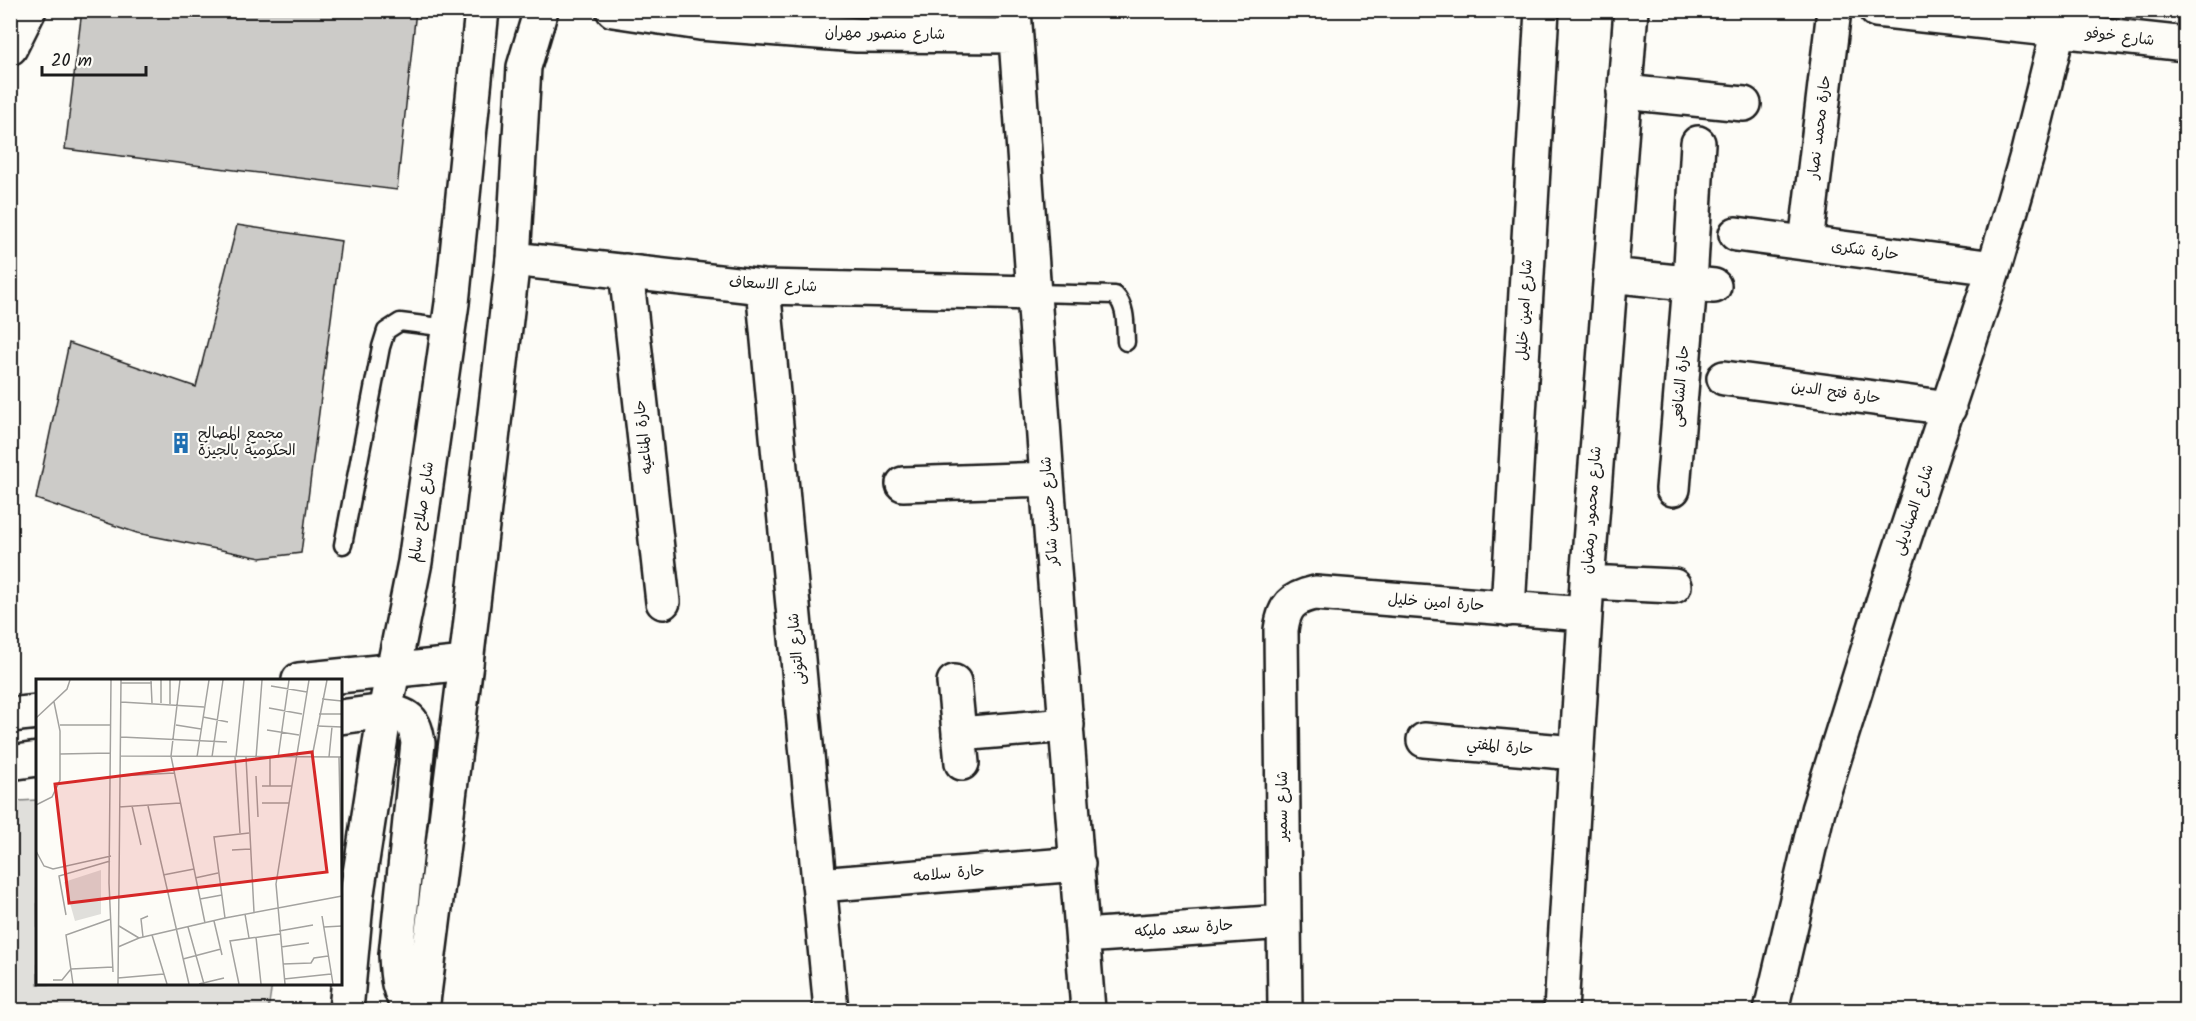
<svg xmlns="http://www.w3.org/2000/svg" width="2196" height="1021" viewBox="0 0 2196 1021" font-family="Kalam,'Playpen Sans Arabic',sans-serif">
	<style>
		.green { fill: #e0dfdb; stroke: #7e7e7c; stroke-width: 1.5 }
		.building { fill: #cccbc8; stroke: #1c1c1c; stroke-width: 1.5 }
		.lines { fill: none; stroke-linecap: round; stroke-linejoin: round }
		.lane-casing { stroke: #1c1c1c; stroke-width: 21 }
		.street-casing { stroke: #1c1c1c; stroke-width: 38 }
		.highway-casing { stroke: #1c1c1c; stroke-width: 38 }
		.lane { stroke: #fdfcf7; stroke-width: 16 }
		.street { stroke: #fdfcf7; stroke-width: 33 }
		.highway { stroke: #fdfcf7; stroke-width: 33 }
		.labels { text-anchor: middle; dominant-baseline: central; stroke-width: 4.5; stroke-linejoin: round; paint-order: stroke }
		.street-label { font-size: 15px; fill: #1c1c1c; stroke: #fdfcf7 }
		.poi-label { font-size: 15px; fill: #1c1c1c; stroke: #fdfcf7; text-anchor: start }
		.inset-road { fill: none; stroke: #a3a29f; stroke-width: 1.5 }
		.view { fill: #d62828; fill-opacity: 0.15; stroke: #d62828; stroke-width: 3 }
		.inset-edge { fill: none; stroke: #1c1c1c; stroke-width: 3 }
	</style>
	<rect width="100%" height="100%" fill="#fdfcf7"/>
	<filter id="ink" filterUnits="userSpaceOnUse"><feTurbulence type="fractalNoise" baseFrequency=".0167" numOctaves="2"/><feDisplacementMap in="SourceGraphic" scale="12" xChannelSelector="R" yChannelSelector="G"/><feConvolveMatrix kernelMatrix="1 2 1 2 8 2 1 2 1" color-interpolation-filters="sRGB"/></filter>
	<g filter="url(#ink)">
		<!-- green -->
		<path class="green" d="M37 800 38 984H272L268 1010H11V806L18 801Z"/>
		<!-- building -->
		<path class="building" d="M82 10H416L397 190 65 149Z
			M237 225 341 241 301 553 261 558 137 533 36 499 69 343 196 387Z"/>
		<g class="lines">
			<defs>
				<path id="lane" d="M1035 293 1115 295C1127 307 1125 325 1126 342
					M343 545 381 347 386 331 400 322 448 328"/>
				<path id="street" d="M613 10 700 23 857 35 1015 36
					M1014 10 1047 479 1088 1010
					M1876 10 2186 44
					M10 48 29 10
					M1624 92 1744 104
					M1736 234 1994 268
					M1806 243 1834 10
					M513 259 763 287 1035 293
					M626 271 663 602
					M1610 275 1714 286
					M763 287 831 1010
					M1724 378 1949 408
					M903 484 1047 479
					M1673 489 1690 283 1698 143
					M1587 582 1674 586
					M1508 609 1542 10
					M299 680 466 663
					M954 682 962 763
					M10 715 38 712
					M340 717 385 711
					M959 734 1067 725
					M1424 740 1576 753
					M10 763 38 759
					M819 885 1078 864
					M1083 936 1284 922
					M1285 1010 1281 630C1284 606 1292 598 1315 593L1585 614
					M1561 1010 1587 582 1631 10
					M1771 1010 1818 810 1885 596 1994 268 2028 152 2063 10"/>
				<path id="highway" d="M385 711C409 715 414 718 418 743L396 955C397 978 398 991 411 1010
					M346 1010 357 893 385 711 415 562 452 303 482 10
					M422 1010 466 663 513 259 524 67 541 10"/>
			</defs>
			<!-- lane casing -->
			<use href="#lane" class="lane-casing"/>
			<!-- street casing -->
			<use href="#street" class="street-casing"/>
			<!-- highway casing -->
			<use href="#highway" class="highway-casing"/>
			<!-- lane -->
			<use href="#lane" class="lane"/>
			<!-- street -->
			<use href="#street" class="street"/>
			<!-- highway -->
			<use href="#highway" class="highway"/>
		</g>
	</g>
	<!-- icons -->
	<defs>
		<symbol id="building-bare" viewBox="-9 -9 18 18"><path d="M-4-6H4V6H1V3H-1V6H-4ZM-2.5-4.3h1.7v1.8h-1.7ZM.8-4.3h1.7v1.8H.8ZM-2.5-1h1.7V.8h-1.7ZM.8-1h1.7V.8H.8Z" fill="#1f6fb2" stroke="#fdfcf7" stroke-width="2.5" paint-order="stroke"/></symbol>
	</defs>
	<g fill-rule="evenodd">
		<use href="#building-bare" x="166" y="428" width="30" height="30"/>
	</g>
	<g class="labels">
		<!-- street labels -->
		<g class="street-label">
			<text transform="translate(885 34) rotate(1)">شارع منصور مهران</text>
			<text transform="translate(2120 37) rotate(7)">شارع خوفو</text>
			<text transform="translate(1820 127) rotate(-83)">حارة محمد نصار</text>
			<text transform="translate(1865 251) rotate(8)">حارة شكرى</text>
			<text transform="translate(773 285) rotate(3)">شارع الاسعاف</text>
			<text transform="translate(1525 310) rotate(-87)">شارع امين خليل</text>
			<text transform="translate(1681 386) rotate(-85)">حارة الشافعى</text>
			<text transform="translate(1836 393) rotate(8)">حارة فتح الدين</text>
			<text transform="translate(644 437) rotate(-96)">حارة المناعيه</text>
			<text transform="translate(1592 510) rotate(-86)">شارع محمود رمضان</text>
			<text transform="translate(1914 510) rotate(-71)">شارع الصناديلى</text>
			<text transform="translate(1050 511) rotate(-94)">شارع حسين شاكر</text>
			<text transform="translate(422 512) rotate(-82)">شارع صلاح سالم</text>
			<text transform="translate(1436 603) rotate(4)">حارة امين خليل</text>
			<text transform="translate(797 649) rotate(-95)">شارع التونى</text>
			<text transform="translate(1500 747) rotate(5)">حارة المفتي</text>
			<text transform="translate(1283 806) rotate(-90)">شارع سمير</text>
			<text transform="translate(949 874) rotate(-5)">حارة سلامه</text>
			<text transform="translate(1184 929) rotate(-4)">حارة سعد مليكه</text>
		</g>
		<!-- poi labels -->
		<g class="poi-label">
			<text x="198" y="434">مجمع المصالح<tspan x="198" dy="17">الحكومية بالجيزة</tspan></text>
		</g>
	</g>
	<!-- overview -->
	<g transform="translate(36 679)">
		<rect width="306" height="306" fill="#fdfcf7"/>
		<path d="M65 191V235L39 242 28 203Z" fill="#e0dfdb"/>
		<path class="inset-road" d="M75 1 73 204 77 293M144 1 135 77 169 244M115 2 116 24M85 4H116M235 7 271 13M286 20 306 22M85 23 168 28M125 24V1M134 25V1M233 29 266 35M283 35H306M167 38 192 43M0 39 31 10 34 1M24 46H75M140 46 165 50M281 47 306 48M231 51 263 56M85 58 191 63M24 75 75 74M85 77 306 78M161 78 173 1M176 78 187 1M199 78 204 154M200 78 208 1M210 78 218 233M276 78 291 1M293 78 296 48M303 78 306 234M220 79 226 1M234 79V107M242 79 253 1M83 97 138 94M220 97 222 138M226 107H256M226 124H253M0 126 16 118 24 101V52L18 23M96 127 105 166M112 127 153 305M83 128 144 124M196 171 214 170M0 172 8 187 17 190 75 177M127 196 158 190M159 199 182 194M164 220 186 216M209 235 213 259M30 236 23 197 74 182M286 237 297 305M189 239 178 158 213 154M178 242 186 276M83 247 103 259M152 248 168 305M288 248 306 247M243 252 277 246M116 256 131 305M107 258 105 240 112 237M220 258 225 305M82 268 103 259 189 239 306 217M245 268 273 264M147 280 185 270M247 285 275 284 278 279 292 277M35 290 77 288M82 299 128 295M248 300 295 295M17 301H26L35 290M37 305 30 256 75 240M82 305 85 1M163 305 188 299M203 305 194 262 244 255M249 305 240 205 273 1"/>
		<path class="view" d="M276 73 291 193 33 224 19 105Z"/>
		<rect width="306" height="306" class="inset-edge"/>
	</g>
	<!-- margin -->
	<rect width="2196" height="1021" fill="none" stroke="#fdfcf7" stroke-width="36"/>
	<rect x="18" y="18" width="2160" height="985" fill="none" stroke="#1c1c1c" stroke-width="2" filter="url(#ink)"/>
	<!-- scale -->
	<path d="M42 66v9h104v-9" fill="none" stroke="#1c1c1c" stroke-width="3"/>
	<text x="51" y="66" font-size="18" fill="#1c1c1c" stroke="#fdfcf7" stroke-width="4.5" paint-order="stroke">20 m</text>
</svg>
